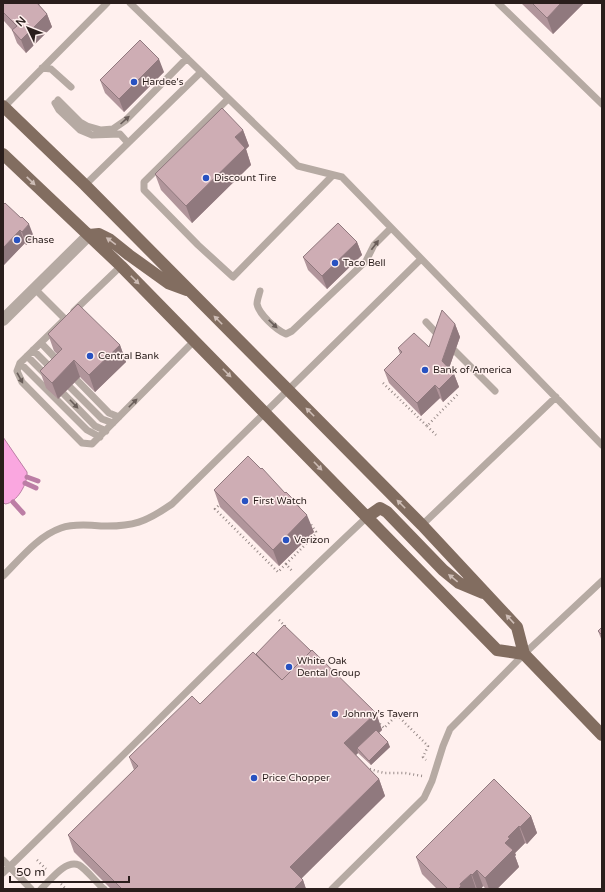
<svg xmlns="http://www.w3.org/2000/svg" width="605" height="892" viewBox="0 0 605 892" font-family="'Varela Round',sans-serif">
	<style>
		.water { fill: #faa7e0; stroke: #bc7ea5 }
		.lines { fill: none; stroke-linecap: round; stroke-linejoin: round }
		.stream { stroke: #bc7ea5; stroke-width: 5 }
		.path { stroke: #988b89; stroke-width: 2.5; stroke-dasharray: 1 3; stroke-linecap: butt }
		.lane { stroke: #b6aaa3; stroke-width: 7 }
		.street { stroke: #b6aaa3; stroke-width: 12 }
		.primary { stroke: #826d60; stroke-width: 12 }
		.wall { fill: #b1959b }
		.shaded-wall { fill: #90797e }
		.building { fill: #ceadb4; stroke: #90797e }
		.oneway { fill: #695d59 }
		.oneway2 { fill: #cdbcb5 }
		.poi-dot { fill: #2852c1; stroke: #fff0ee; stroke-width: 1.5 }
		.labels { text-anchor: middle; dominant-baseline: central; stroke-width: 3; stroke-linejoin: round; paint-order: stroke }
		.poi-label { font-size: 10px; fill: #2a1e1c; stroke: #fff0ee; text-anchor: start }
	</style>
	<rect width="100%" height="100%" fill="#fff0ee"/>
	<!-- water -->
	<path class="water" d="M3 437 27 472C28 483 17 503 5 504L3 502Z"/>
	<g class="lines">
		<!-- stream -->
		<path class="stream" d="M27 477 38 481
			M25 483 36 488
			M13 502 23 513"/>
		<!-- path -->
		<path class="path" d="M383 383 427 426 458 394
			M427 426 436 435
			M221 503 215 509 278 572 286 564 293 572
			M286 564 315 535 316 532 310 523
			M279 620 286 627
			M377 721 384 728 397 715 428 746 423 757 426 760
			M366 768 384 773H405L422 776
			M37 860 46 869
			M61 884 66 889"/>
		<!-- lane -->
		<path class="lane" d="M130 3 298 166 342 177 602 445
			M498 3 602 104
			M42 68 51 69 71 87
			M228 99 144 182V190L198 245 233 277 333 175
			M58 100 80 122 87 126 101 130 113 129 126 120 187 58
			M55 103 59 110 80 130 92 135 120 134 128 143
			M4 107 107 3
			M85 185 201 72
			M35 289 65 319 20 363 17 371 22 382 82 443 92 444 195 340
			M260 291C259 295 257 300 257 304 259 314 276 330 286 334L292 331 366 261 374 245 391 228
			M74 311 121 266
			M426 322 441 338
			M41 343 60 363
			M33 350 53 370
			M455 351 495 391
			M27 356 47 376
			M20 363 87 430 100 437
			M70 373 109 413 119 417
			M63 380 102 419 113 423
			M57 387 95 426 106 431
			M422 525 556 397
			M3 576C20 559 38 536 61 528 72 524 90 525 101 526 133 527 146 522 172 504L421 259
			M3 860 31 889
			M3 873C125 755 243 633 367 517
			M41 889C50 881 65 859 79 865 85 868 98 884 104 889
			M332 889 424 798 432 781 443 746 450 729 524 654 602 581"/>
		<!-- street -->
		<path class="street" d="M3 320 89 235"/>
		<!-- primary -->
		<path class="primary" d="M3 106 85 185 422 525 517 627 524 654 602 735
			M3 154 121 266 497 650 524 654
			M89 235 99 234 109 239 129 255 168 283 187 290
			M367 517 380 508 387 512 443 570 459 583 483 593"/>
	</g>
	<!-- wall -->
	<path class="wall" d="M3 3 40 4 39 5 47 14 52 27 26 53 17 43 12 30 4 21 3 22Z
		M521 3H584L553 34Z
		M164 72 124 112 105 93 100 80Z
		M243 130 249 146 246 149 251 165 192 223 161 190 155 174Z
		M3 205 34 237 26 245 25 243 3 266Z
		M357 242 362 255 327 289 308 270 303 257Z
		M455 324 460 337 449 368 454 374 459 387 443 402 440 398 421 416 389 383 384 370 400 354 398 348 429 347Z
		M48 334 120 345 126 362 95 392 80 377 58 399 46 388 40 371 57 354 54 351Z
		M214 490 285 493 298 504 314 532 279 566 220 507Z
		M602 627V641L598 631Z
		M256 654 376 713 382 730 379 733 390 747 371 765 358 753 356 755 379 779 385 796 301 878 303 880 306 889H111L74 852 68 835 134 770 129 757 200 704Z
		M531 816 537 833 527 844 525 843 515 853 516 855 515 856 519 867 497 889H486L483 886 481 889H437L422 874 416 857Z"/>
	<!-- shaded-wall -->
	<path class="shaded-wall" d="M561 3H584L553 34 547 18Z
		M47 14 52 27 26 53 21 40Z
		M159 59 164 72 124 112 119 99Z
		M243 130 249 146 246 149 251 165 192 223 186 206 235 137Z
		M29 224 34 237 26 245 22 232Z
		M20 230 25 243 3 266V248Z
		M357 242 362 255 327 289 322 276Z
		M455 324 460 337 447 374 442 361Z
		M120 345 126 362 95 392 89 375Z
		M74 360 80 377 58 399 52 383Z
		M454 374 459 387 443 402 439 389Z
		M435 385 440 398 421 416 417 403Z
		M298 504 303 519 307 515 314 532 279 566 273 550Z
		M376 713 382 730 360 751 357 748 358 753 351 760 344 743Z
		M388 742 390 747 371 765 369 761Z
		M379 779 385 796 296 884 290 867Z
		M531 816 537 833 527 844 520 827Z
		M519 826 525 843 515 853 516 855 515 856 519 867 497 889H489L485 878 508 837Z
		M477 870 483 886 481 889H477L472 875Z
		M471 874 476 889H458L460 884Z
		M303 880 306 889H294Z"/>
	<!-- building -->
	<path class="building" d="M3 3H37L47 14 21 40 12 30 17 26 3 12Z
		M532 3H561L547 18Z
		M140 40 159 59 119 99 100 80Z
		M222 108 243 130 235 137 245 148 186 206 155 174Z
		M5 203 21 218 22 217 29 224 22 232 20 230 3 248V205Z
		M338 223 357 242 322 276 303 257Z
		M78 304 120 345 89 375 74 360 52 383 40 371 62 349 48 334Z
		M442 310 455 324 442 361 454 374 439 389 435 385 417 403 384 370 402 352 398 348 414 333 429 347Z
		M248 456 261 469 262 468 285 493 286 492 298 504 297 505 307 515 273 550 214 490Z
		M284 625 311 651 282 680 256 654Z
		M602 627V635L598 631Z
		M312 650 376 713 344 743 379 779 290 867 303 880 294 889H122L68 835 138 766 129 757 192 696 200 704 253 652 282 680Z
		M376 730 388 742 369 761 357 748Z
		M494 779 531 816 520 827 519 826 508 837 510 838 505 843 513 850 485 878 477 870 472 875 471 874 460 884 461 886 458 889H448L416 857Z"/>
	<!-- one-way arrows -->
	<defs><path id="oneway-solid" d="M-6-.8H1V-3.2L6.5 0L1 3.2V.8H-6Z"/></defs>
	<g class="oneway">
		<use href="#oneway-solid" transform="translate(125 120) rotate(-42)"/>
		<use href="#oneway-solid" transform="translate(375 245) rotate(-53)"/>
		<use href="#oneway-solid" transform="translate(273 324) rotate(44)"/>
		<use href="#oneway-solid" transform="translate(20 378) rotate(61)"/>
		<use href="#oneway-solid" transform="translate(133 403) rotate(-45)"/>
		<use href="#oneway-solid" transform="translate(74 404) rotate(46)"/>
	</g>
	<g class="oneway2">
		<use href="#oneway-solid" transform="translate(31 181) rotate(44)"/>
		<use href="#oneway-solid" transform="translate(111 241) rotate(-144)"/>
		<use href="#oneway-solid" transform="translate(135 280) rotate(45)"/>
		<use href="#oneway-solid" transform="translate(218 320) rotate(-135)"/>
		<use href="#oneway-solid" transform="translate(227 373) rotate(45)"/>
		<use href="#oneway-solid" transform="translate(310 412) rotate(-135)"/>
		<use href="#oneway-solid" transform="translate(318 466) rotate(46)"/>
		<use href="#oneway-solid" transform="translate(401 504) rotate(-135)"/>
		<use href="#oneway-solid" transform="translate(453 578) rotate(-141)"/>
		<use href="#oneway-solid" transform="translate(510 619) rotate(-133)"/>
	</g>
	<!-- markers -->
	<g class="poi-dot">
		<circle cx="134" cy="82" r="4"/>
		<circle cx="206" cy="178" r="4"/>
		<circle cx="17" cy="240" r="4"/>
		<circle cx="335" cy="263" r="4"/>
		<circle cx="90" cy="356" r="4"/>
		<circle cx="425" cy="370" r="4"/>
		<circle cx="245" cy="501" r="4"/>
		<circle cx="286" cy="540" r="4"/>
		<circle cx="289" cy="667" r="4"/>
		<circle cx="335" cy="714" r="4"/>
		<circle cx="254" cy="778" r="4"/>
	</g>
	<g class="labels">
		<!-- poi labels -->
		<g class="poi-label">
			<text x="142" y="82">Hardee's</text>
			<text x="214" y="178">Discount Tire</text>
			<text x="25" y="240">Chase</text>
			<text x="343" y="263">Taco Bell</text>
			<text x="98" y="356">Central Bank</text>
			<text x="433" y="370">Bank of America</text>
			<text x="253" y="501">First Watch</text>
			<text x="294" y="540">Verizon</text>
			<text x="297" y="661">White Oak<tspan x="297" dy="12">Dental Group</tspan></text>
			<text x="343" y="714">Johnny’s Tavern</text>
			<text x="262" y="778">Price Chopper</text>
		</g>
	</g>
	<!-- border -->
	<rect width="605" height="892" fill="none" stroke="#2a1e1c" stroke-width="8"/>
	<!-- north arrow -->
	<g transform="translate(28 28) rotate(313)" stroke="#fff0ee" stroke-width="3" paint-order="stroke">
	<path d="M0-3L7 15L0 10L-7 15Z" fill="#2a1e1c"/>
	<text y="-6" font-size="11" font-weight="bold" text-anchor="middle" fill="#2a1e1c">N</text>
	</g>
	<!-- scale -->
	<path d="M10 876v6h119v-6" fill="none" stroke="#2a1e1c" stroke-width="2"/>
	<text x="16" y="876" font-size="12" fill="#2a1e1c" stroke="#fff0ee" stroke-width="3" paint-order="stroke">50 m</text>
</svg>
